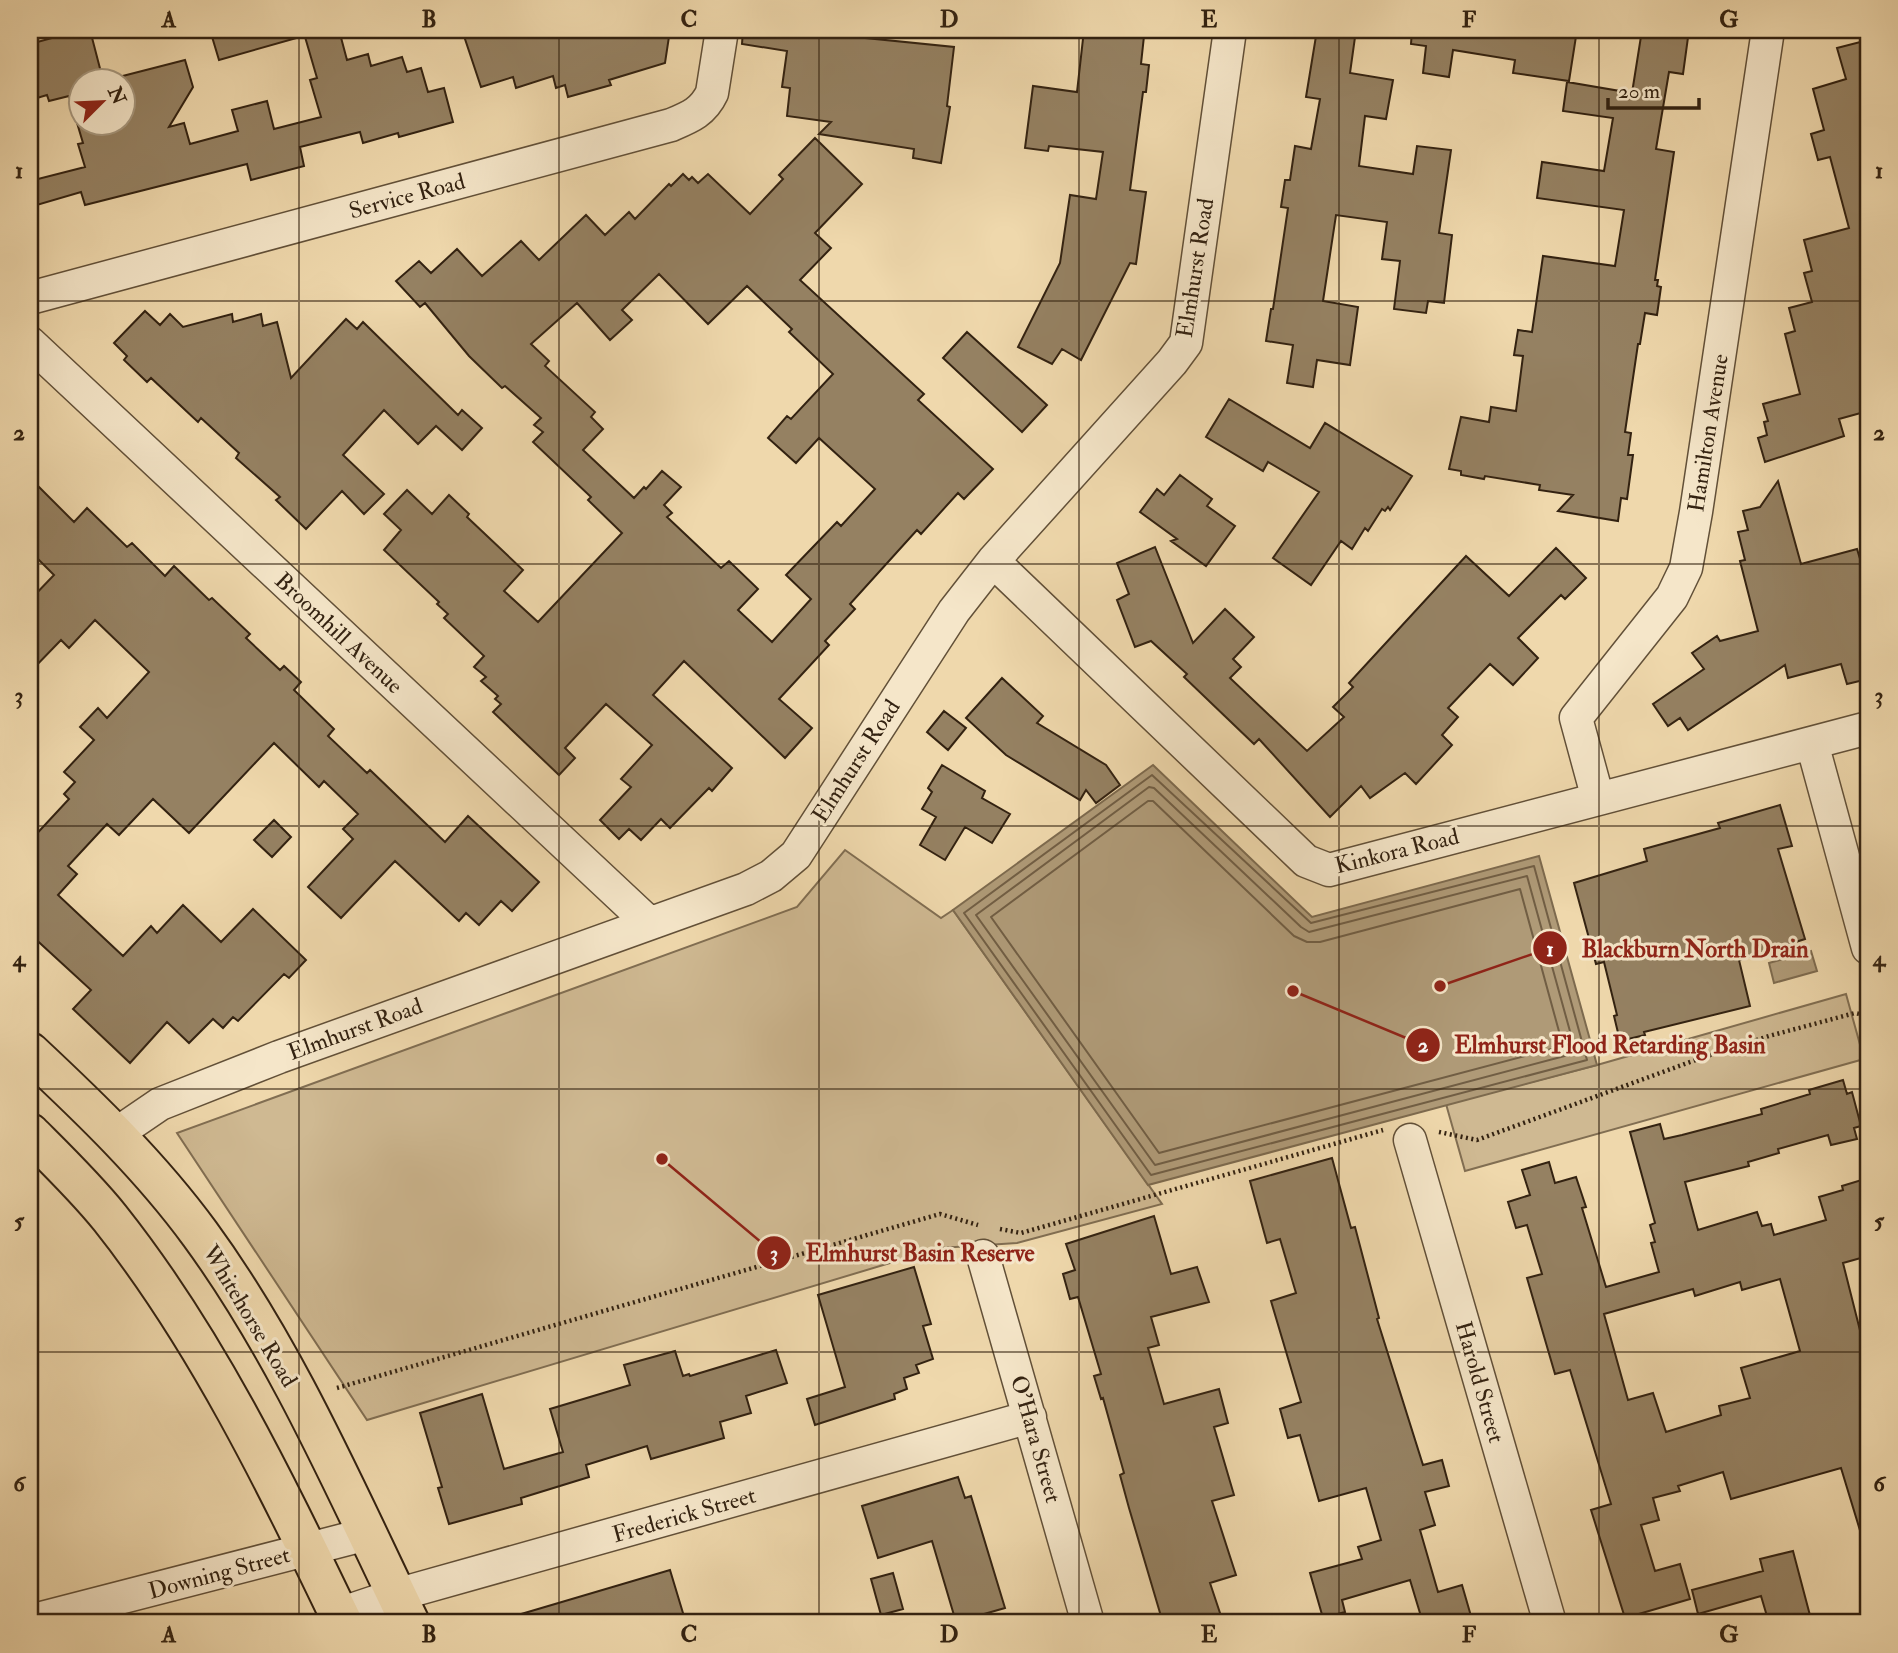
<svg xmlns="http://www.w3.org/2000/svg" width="1898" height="1653" viewBox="0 0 1898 1653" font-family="'IM FELL Double Pica',serif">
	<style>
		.green { fill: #cfb992; stroke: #816e52; stroke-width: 2 }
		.water { fill: #af9a77; stroke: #7d6a4e; stroke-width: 2 }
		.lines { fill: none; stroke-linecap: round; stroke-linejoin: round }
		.shore { stroke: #715e44; stroke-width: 2 }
		.building { fill: #958162; stroke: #321; stroke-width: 2; fill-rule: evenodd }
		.street-casing { stroke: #625038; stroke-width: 35 }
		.primary-casing { stroke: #321; stroke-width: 42 }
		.path { stroke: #321; stroke-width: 4.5; stroke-dasharray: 2 3.5; stroke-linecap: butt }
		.street { stroke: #f5e6c9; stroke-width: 32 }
		.primary { stroke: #efd8ac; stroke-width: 38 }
		.grid { fill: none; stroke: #321; stroke-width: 2; stroke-opacity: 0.55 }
		.labels { text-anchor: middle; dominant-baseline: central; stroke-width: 6; stroke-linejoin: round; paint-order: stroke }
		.street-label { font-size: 23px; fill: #321; stroke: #f5e6c9 }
		.leader { fill: none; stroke: #8f2418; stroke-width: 2.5 }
		.callout-dot { fill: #8f2418; stroke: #f5e6c9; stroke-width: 2.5 }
		.mark-label { font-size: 21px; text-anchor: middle; font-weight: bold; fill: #fff }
		.callout-label { font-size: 24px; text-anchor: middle; font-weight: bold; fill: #8f2418; stroke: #f5e6c9; stroke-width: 6; stroke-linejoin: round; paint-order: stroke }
		.neatline { fill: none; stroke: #321; stroke-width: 2.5 }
		.grid-label { font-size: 23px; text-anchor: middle; font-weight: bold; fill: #321 }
	</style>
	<rect width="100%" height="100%" fill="#efd8ac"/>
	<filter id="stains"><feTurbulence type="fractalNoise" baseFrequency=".00286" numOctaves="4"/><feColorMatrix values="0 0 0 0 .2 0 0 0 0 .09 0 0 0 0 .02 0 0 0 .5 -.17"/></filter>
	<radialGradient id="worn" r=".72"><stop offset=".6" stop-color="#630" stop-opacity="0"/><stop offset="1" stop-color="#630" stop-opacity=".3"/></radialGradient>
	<!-- green -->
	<path class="green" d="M845 850 941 918 953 910 1162 1204 1017 1243 940 1248 367 1420 177 1133 797 907Z
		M1846 994 1864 1059 1465 1171 1446 1104 1597 1065Z"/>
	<!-- water -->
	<path class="water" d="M1153 765 1312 917 1539 856 1597 1065 1148 1185 953 910Z
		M1811 951 1817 971 1774 983 1769 963Z"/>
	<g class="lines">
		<!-- shore -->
		<path class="shore" d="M1152 775 1311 923 1534 866 1587 1060 1151 1175 964 913Z
			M1149 787 1154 788 1301 927 1309 932 1527 876 1576 1053 1155 1165 976 915Z
			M1148 801H1153L1294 936 1307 942H1320L1520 889 1563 1046 1159 1153 991 917Z"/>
	</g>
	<!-- building -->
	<path class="building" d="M81 30H90L103 80H80V122H122V80H107L185 60 193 87 169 127 184 123 190 144 238 131 232 110 267 101 274 129 321 117 310 80 317 78 303 30H339L347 60 368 54 371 66 402 57 407 72 421 68 428 92 444 88 453 122 399 137 398 133 363 143 360 132 300 147 304 166 251 180 247 164 85 205 81 192 30 207V181L85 167 78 144 83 143 69 96 49 101 47 95 37 98 30 70V44Z
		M210 30H299L300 37 219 60Z
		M462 30H670L665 63 609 80 611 85 568 97 565 85 556 88 553 76 516 88 513 77 481 87Z
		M743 30H867L866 38 954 47 947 106 950 107 941 163 913 158 914 149 819 134 831 122 787 116 790 88 782 87 787 51 742 44Z
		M1084 30H1139L1138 35 1144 36 1141 64 1149 65 1146 92H1143L1130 190 1146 192 1136 264 1130 263 1081 360 1062 349 1052 364 1018 347 1060 263 1070 195 1096 199 1103 152 1049 146 1048 151 1025 148 1033 86 1077 92Z
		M1317 30H1356L1350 73 1393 80 1386 119 1365 116 1359 166 1413 174 1417 146 1451 150 1439 233 1452 235 1444 303 1428 301 1426 313 1394 309 1400 261 1382 259 1387 222 1336 215 1323 301 1358 307 1350 365 1317 360 1313 387 1287 383 1293 345 1266 341 1271 309H1273L1288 208 1281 207 1285 180H1290L1295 146 1311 149 1320 99 1306 97Z
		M1412 30H1577L1569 81 1513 73 1515 60 1453 50 1449 77 1423 73 1426 46 1411 44Z
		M1642 30H1689L1683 74 1669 72 1656 149 1674 152 1655 280H1658L1657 286 1661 287 1657 315 1645 313 1640 344H1638L1625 432 1631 433 1628 455H1633L1627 499 1621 498 1618 521 1558 511 1573 495 1539 490 1540 485 1485 476 1484 479 1461 475V471L1449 469 1461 417 1489 422 1491 407 1516 411 1523 356 1514 355 1518 330 1532 332 1543 256 1615 266 1624 210 1537 198 1542 162 1604 171 1613 118 1563 111 1567 82 1632 93Z
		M1868 40V133H1865L1868 147V411L1839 419 1844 436 1765 462 1758 438 1767 435 1764 422 1768 421 1763 404 1800 394 1785 334 1795 331 1789 308 1812 302 1804 273 1812 271 1804 240 1849 228 1830 157 1818 160 1811 134 1824 130 1813 89 1846 79 1837 48Z
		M815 138 862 184 815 233 831 248 800 280 924 394 918 400 993 469 964 499 958 493 921 534 917 530 850 604 855 609 825 641 829 645 779 699 812 728 785 758 684 661 653 695 732 768 712 791 709 788 670 828 661 819 641 840 629 829 619 839 600 820 631 787 621 779 652 745 606 704 565 748 575 758 559 775 493 712 501 704 495 699 498 696 481 681 486 677 474 667 484 656 444 618 448 614 437 604 439 602 384 550 401 530 384 514 407 490 432 514 449 495 469 514 467 517 523 570 504 591 538 622 622 533 588 500 591 497 533 442 543 432 534 425 541 418 505 386 502 388 469 356 425 303 420 307 396 281 419 261 431 273 457 249 482 276 521 241 539 260 586 215 605 235 629 212 635 219 669 184 671 186 683 174 689 180 692 177 698 183 708 174 750 214 783 179 779 175ZM659 274 708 324 747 286 792 329 789 332 833 374 791 419 787 416 768 438 796 463 819 438 875 489 841 526 837 522 786 575 811 599 772 642 738 610 758 589 729 561 721 568 667 517 672 513 664 505 681 487 662 471 646 489 644 487 634 498 583 450 603 429 591 417 595 412 545 366 549 361 531 344 577 303 610 340 632 320 622 310Z
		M145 311 160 325 170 314 183 327 232 314 233 322 261 314 263 326 277 322 291 378 346 319 357 329 363 322 458 415 462 410 482 428 462 450 436 426 418 444 384 410 343 455 384 494 364 514 342 491 306 529 276 500 280 497 236 458 239 453 201 418 198 422 151 378 147 382 124 360 127 356 114 343Z
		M967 332 1047 405 1022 432 943 358Z
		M1229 399 1310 448 1325 423 1412 476 1390 510 1388 507 1385 511 1382 509 1368 531 1365 528 1352 549 1341 541 1311 585 1273 558 1319 492 1268 462 1263 471 1206 437Z
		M1180 475 1212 499 1207 506 1235 526 1206 566 1171 541 1177 539 1140 512 1157 489 1164 495Z
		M30 478 74 522 87 508 127 547 132 543 165 576 174 566 209 600 212 598 250 634 246 638 280 670 284 666 301 682 294 690 334 729 328 736 367 773 370 770 445 842 468 816 539 882 512 911 501 901 479 925 466 913 459 921 395 861 341 918 308 887 353 839 343 829 358 814 324 781 319 787 274 743 189 833 153 799 119 835 107 824 68 866 77 874 58 895 123 956 151 926 157 933 183 905 221 942 253 909 306 960 289 978 284 974 238 1021 233 1017 223 1028 213 1019 189 1043 167 1022 130 1063 73 1009 91 990 30 934V841L69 799 64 794 75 782 64 772 94 740 80 727 98 708 107 718 149 672 95 620 69 648 61 640 30 672V600L54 575 30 551Z
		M1778 481 1801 564 1857 549 1861 562 1868 560V679L1847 684 1841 664 1788 678 1785 665 1688 730 1680 718 1668 726 1653 704 1704 669 1692 653 1717 636 1720 641 1758 631 1740 561 1745 560 1738 532 1748 530 1743 511 1760 507Z
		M1155 547 1193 643 1225 609 1254 637 1233 659 1241 667 1230 678 1307 751 1344 717 1333 707 1353 687 1349 683 1466 556 1509 596 1556 548 1586 578 1565 599 1561 595 1518 638 1538 658 1513 685 1490 664 1448 708 1458 717 1442 735 1452 745 1416 784 1405 773 1370 798 1361 786 1330 817 1259 739 1254 744 1184 677 1187 674 1151 641 1135 647 1117 600 1129 594 1117 563Z
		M1002 678 1043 716 1037 723 1106 765 1120 785 1096 803 1086 790 1080 800 1006 755 966 718Z
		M944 711 966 728 948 750 927 732Z
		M942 765 985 791 982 798 1010 814 992 843 965 827 945 860 920 845 936 817 922 809 932 792 928 788Z
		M1780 805 1792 846 1778 849 1805 939 1739 960 1750 1006 1644 1032 1645 1035 1620 1041 1614 1016 1617 1015 1604 962 1596 964 1574 883 1647 861 1644 849 1720 828 1718 823Z
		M274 820 291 837 272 857 254 840Z
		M1843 1080 1847 1094 1852 1092 1861 1126 1854 1128 1857 1139 1831 1145 1828 1135 1778 1149 1779 1153 1748 1162 1749 1166 1685 1182 1698 1230 1757 1212 1762 1226 1771 1224 1774 1235 1826 1220 1819 1197 1843 1190 1842 1186 1868 1178V1256L1843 1263 1868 1362V1536L1862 1537 1841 1468 1731 1499 1723 1472 1678 1486 1680 1491 1653 1498 1659 1520 1641 1525 1655 1571 1680 1564 1690 1599 1625 1618 1591 1510 1611 1504 1570 1370 1555 1374 1527 1278 1542 1274 1527 1225 1516 1228 1508 1202 1530 1195 1522 1170 1549 1162 1555 1183 1576 1177 1586 1207 1582 1208 1606 1287 1659 1272 1651 1243 1655 1242 1650 1225 1655 1223 1630 1132 1660 1124 1664 1139 1682 1135 1762 1114 1761 1109 1810 1094 1809 1090ZM1780 1279 1800 1351 1741 1368 1750 1398 1719 1406 1721 1415 1666 1432 1653 1393 1628 1400 1604 1314 1693 1289 1695 1296 1740 1282 1742 1290Z
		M1332 1158 1351 1228 1355 1227 1379 1318 1377 1319 1423 1465 1442 1460 1449 1486 1425 1492 1435 1525 1420 1530 1438 1592 1462 1585 1473 1623H1423L1410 1580 1342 1600 1345 1612 1323 1618 1310 1573 1362 1559 1358 1547 1381 1540 1366 1488 1319 1501 1300 1435 1288 1438 1280 1409 1301 1402 1271 1301 1296 1293 1280 1239 1267 1243 1250 1181Z
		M1154 1216 1171 1274 1197 1267 1209 1302 1151 1317 1159 1345 1148 1348 1164 1404 1219 1389 1228 1423 1214 1427 1234 1495 1212 1501 1236 1575 1210 1583 1222 1619 1206 1623H1163L1129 1508 1120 1475 1124 1473 1103 1398 1101 1399 1094 1376 1101 1374 1078 1297 1070 1299 1063 1274 1075 1270 1066 1244Z
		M914 1267 931 1324 923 1326 933 1359 916 1365 919 1373 904 1378 907 1389 894 1394 895 1399 815 1425 807 1399 845 1387 818 1295Z
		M776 1350 787 1383 746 1396 751 1413 720 1422 724 1438 651 1459 647 1446 586 1465 589 1477 521 1498 522 1504 449 1524 438 1488 442 1487 420 1413 482 1394 504 1469 563 1452 550 1409 630 1385 624 1365 675 1351 683 1376 689 1374 690 1376Z
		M958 1477 965 1498 971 1496 1005 1608 956 1622 932 1541 878 1558 862 1506Z
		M1793 1551 1812 1623H1769L1761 1596 1698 1614 1692 1590 1763 1571 1760 1559Z
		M670 1570 686 1623H512L511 1617Z
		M893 1573 903 1609 881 1615 871 1579Z"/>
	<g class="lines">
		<defs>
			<path id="street" d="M30 298 671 125C690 117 703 112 712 93L722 30
				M30 343 649 923
				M993 561 1306 861 1329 870 1868 728
				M1812 743 1868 948
				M1598 799 1576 718 1672 597 1686 568 1696 512 1768 30
				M116 1134 160 1104 279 1057 746 889 771 876 796 855 954 611 993 561 1172 362 1186 343 1230 30
				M1410 1140 1550 1623
				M983 1256 1088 1623
				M339 1614 396 1595 1030 1417
				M30 1621 367 1534"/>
			<path id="primary" d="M30 1052C91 1109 151 1167 200 1234 287 1353 346 1491 410 1623
				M30 1133C57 1160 86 1188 110 1218 207 1340 276 1484 343 1623"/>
		</defs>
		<!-- street casing -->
		<use href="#street" class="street-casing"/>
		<!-- primary casing -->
		<use href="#primary" class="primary-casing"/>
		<!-- path -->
		<path class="path" d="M1439 1132 1477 1140 1701 1058 1769 1036 1855 1013 1868 1016
			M1000 1229 1021 1233 1383 1130
			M337 1388 940 1214 978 1225"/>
		<!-- street -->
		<use href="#street" class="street"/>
		<!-- primary -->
		<use href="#primary" class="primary"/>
	</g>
	<!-- grid -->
	<path class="grid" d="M299 30V1623M559 30V1623M819 30V1623M1079 30V1623M1339 30V1623M1599 30V1623M30 301H1868M30 564H1868M30 826H1868M30 1089H1868M30 1352H1868"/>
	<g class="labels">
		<!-- street labels -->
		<g class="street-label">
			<text transform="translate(407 196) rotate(-15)">Service Road</text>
			<text transform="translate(1195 268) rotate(-81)">Elmhurst Road</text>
			<text transform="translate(1708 433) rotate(-81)">Hamilton Avenue</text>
			<text transform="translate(339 633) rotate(43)">Broomhill Avenue</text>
			<text transform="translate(856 761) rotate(-57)">Elmhurst Road</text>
			<text transform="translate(1397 851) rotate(-14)">Kinkora Road</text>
			<text transform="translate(355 1029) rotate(-20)">Elmhurst Road</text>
			<text transform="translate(250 1316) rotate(59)">Whitehorse Road</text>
			<text transform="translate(1480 1382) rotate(74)">Harold Street</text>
			<text transform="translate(1036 1439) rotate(74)">O'Hara Street</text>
			<text transform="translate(684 1515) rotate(-16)">Frederick Street</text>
			<text transform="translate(219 1573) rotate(-15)">Downing Street</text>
		</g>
	</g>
	<!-- callouts -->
	<path class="leader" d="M1440 986L1550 948M1293 991L1423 1045M662 1159L774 1253"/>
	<g class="callout-dot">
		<circle cx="1440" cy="986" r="7"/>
		<circle cx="1293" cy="991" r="7"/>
		<circle cx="662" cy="1159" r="7"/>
		<circle cx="1550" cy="948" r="18"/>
		<circle cx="1423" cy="1045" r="18"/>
		<circle cx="774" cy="1253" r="18"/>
	</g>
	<g class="mark-label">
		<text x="1550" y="956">1</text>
		<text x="1423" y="1052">2</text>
		<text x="774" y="1260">3</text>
	</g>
	<g class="callout-label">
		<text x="1695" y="957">Blackburn North Drain</text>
		<text x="1610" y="1053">Elmhurst Flood Retarding Basin</text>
		<text x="920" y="1261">Elmhurst Basin Reserve</text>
	</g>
	<!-- margin -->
	<rect width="1898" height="1653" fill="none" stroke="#efd8ac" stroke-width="77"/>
	<!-- north arrow -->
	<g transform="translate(102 102) rotate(66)"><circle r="33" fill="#f5e6c9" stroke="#a7987f" stroke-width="2"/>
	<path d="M0-5L12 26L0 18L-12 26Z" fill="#8f2418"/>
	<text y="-10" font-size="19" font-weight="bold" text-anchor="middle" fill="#332211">N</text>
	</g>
	<!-- scale -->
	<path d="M1608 98v10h91v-10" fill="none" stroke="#332211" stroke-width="3.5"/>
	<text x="1618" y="98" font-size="21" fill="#332211" stroke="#f5e6c9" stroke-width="5" paint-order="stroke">20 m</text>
	<rect x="38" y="38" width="1822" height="1576" class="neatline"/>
	<g class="grid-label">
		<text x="169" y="27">A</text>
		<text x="429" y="27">B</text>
		<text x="689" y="27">C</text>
		<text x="949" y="27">D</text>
		<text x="1209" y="27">E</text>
		<text x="1469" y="27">F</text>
		<text x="1729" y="27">G</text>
		<text x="19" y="178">1</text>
		<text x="1879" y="178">1</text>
		<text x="19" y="440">2</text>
		<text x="1879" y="440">2</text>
		<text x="19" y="703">3</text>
		<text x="1879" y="703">3</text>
		<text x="19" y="966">4</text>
		<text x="1879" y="966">4</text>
		<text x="19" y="1228">5</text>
		<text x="1879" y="1228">5</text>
		<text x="19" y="1491">6</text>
		<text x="1879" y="1491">6</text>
		<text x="169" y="1642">A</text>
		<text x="429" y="1642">B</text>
		<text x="689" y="1642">C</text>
		<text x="949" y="1642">D</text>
		<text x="1209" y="1642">E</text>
		<text x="1469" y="1642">F</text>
		<text x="1729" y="1642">G</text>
	</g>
	<rect width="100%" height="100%" filter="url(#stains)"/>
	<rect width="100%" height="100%" fill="url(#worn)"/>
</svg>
